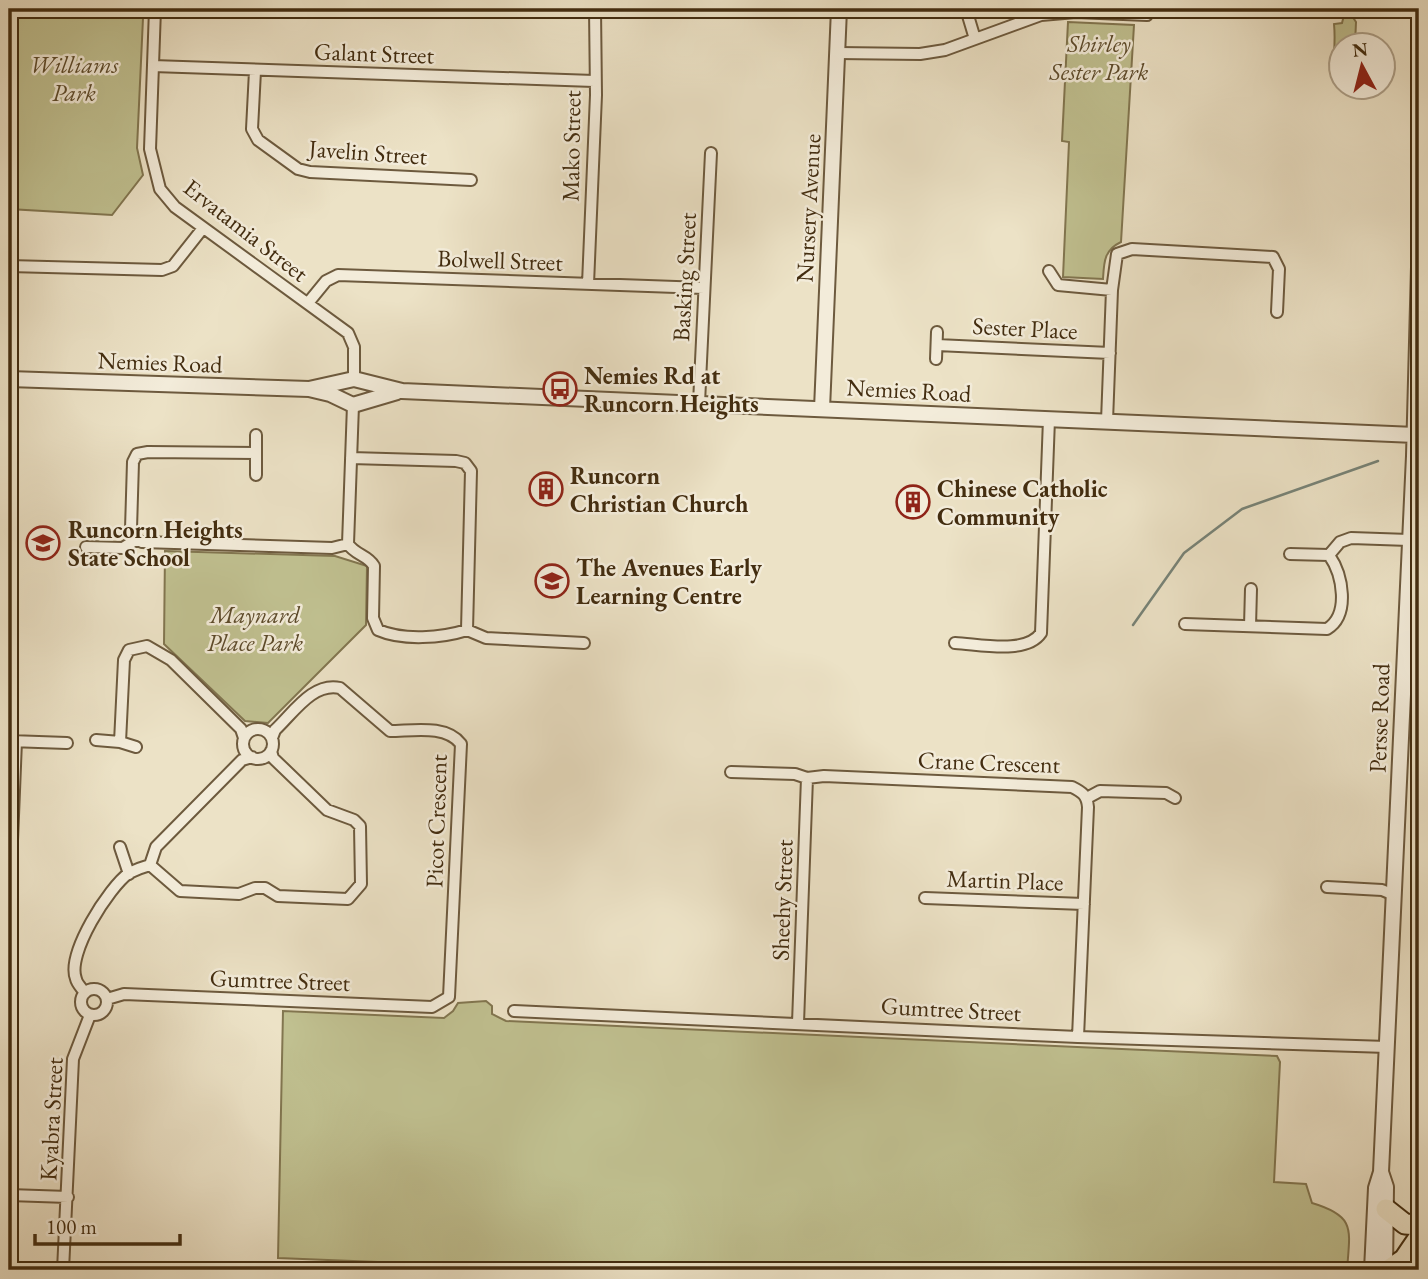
<svg xmlns="http://www.w3.org/2000/svg" width="1428" height="1279" viewBox="0 0 1428 1279" font-family="'EB Garamond',serif">
	<style>
		.green { fill: #c0c090; stroke: #827650; stroke-width: 2 }
		.lines { fill: none; stroke-linecap: round; stroke-linejoin: round }
		.stream { stroke: #778377; stroke-width: 2.5 }
		.minor-casing { stroke: #6d5a3e; stroke-width: 14 }
		.tertiary-casing { stroke: #6d5a3e; stroke-width: 18 }
		.motorway-casing { stroke: #432d10; stroke-width: 23 }
		.minor { stroke: #f3ecda; stroke-width: 10 }
		.tertiary { stroke: #f3ecda; stroke-width: 14 }
		.motorway { stroke: #ece2c6; stroke-width: 19 }
		.labels { text-anchor: middle; dominant-baseline: central; stroke-width: 5; stroke-linejoin: round; paint-order: stroke }
		.park-label { font-size: 24px; font-style: italic; fill: #5c4a2a; stroke: #f3ecda }
		.street-label { font-size: 24px; fill: #432d10; stroke: #f3ecda }
		.poi-label { font-size: 24px; font-weight: bold; fill: #432d10; stroke: #f3ecda; text-anchor: start }
	</style>
	<rect width="100%" height="100%" fill="#ece2c6"/>
	<filter id="stains"><feTurbulence type="fractalNoise" baseFrequency=".00286" numOctaves="4"/><feColorMatrix values="0 0 0 0 .2 0 0 0 0 .09 0 0 0 0 .02 0 0 0 .5 -.17"/></filter>
	<radialGradient id="worn" r=".72"><stop offset=".6" stop-color="#630" stop-opacity="0"/><stop offset="1" stop-color="#630" stop-opacity=".3"/></radialGradient>
	<!-- green -->
	<path class="green" d="M9 9H94V15L143 18 137 148 143 175 112 215 9 209Z
		M1344 15 1352 16 1356 22 1355 45 1340 46V77H1333C1333 58 1336 43 1334 24L1342 23Z
		M1068 22 1134 25 1121 242C1104 250 1104 262 1103 279L1063 277 1069 142 1062 141Z
		M165 551 335 556 367 566 366 625 268 723 245 721 164 644Z
		M486 1001 492 1006V1014L506 1021 1277 1056 1280 1062 1274 1182 1306 1184 1312 1203C1356 1216 1350 1229 1347 1270H579L278 1258 283 1011 444 1018 453 1011 458 1003Z"/>
	<g class="lines">
		<!-- stream -->
		<path class="stream" d="M1133 625 1184 553 1242 509 1378 461"/>
		<defs>
			<path id="minor" d="M132 9 155 10
				M155 9 150 149 160 189 175 207 348 333 354 347V379
				M966 9 975 39
				M838 53 920 54 945 50 1041 15 1076 12 1147 15
				M153 66 594 81
				M255 71 252 129 258 140 298 169 310 172 471 180
				M9 266 162 270 173 266 203 228
				M1049 271 1058 285 1112 290
				M588 284 596 95 595 9
				M308 303 326 281 338 275 704 288
				M937 345 1110 353
				M936 359 937 332
				M699 403 711 153
				M353 405 348 544C355 555 368 555 374 566L373 618 378 630C403 641 442 638 467 630L486 638 584 643
				M1107 421 1112 290 1117 254 1132 249 1273 257 1279 269 1277 312
				M256 453 148 452 137 454 133 462 131 529 134 538 142 542 332 548 348 544
				M351 458 456 461 465 463 471 471 467 630
				M256 475V435
				M86 547 123 548 137 539
				M1329 555 1340 542 1351 538 1409 540
				M1185 624 1327 629C1350 615 1343 575 1329 555L1290 554
				M1250 626 1251 589
				M955 643C979 644 1026 655 1041 633L1049 419
				M243 744a15 15 0 1 1 30 0a15 15 0 1 1-30 0Z
				M96 740 120 742 136 747
				M10 741 67 743
				M120 742 124 660 129 650 147 646 171 660 241 729 244 738
				M731 772 795 774 807 778 824 776 1072 787C1082 792 1087 795 1088 807L1078 1037
				M1087 798 1100 791 1166 793 1175 798
				M120 847 129 874
				M150 865 180 891 239 894 255 888H265L278 896 348 899 361 884 360 826 354 820 327 810 273 758 271 751
				M1327 887 1382 890 1394 895
				M925 898 1084 904
				M9 915 16 741
				M81 1002a13 13 0 1 1 26 0a13 13 0 1 1-26 0Z
				M85 993C82 988 77 984 76 979 66 954 109 887 129 873 135 870 143 867 150 865L156 847 242 760 252 757
				M107 999 124 994 432 1007 449 997 461 744C446 724 412 731 390 731L340 688C313 682 294 712 275 730L272 738
				M514 1011 1078 1037 1387 1047
				M798 1023 807 778
				M9 1195 68 1197
				M63 1270 73 1059 90 1015"/>
			<path id="tertiary" d="M9 379 309 389 330 394 353 405 397 392
				M309 389 354 379 402 391 1415 435
				M822 409 839 9
				M1381 1172 1386 1187 1385 1270
				M1372 1270 1376 1188 1381 1172 1414 456 1419 267"/>
			<path id="motorway" d="M1386 1209 1405 1224 1419 1225
				M1388 1270 1404 1259 1419 1237"/>
		</defs>
		<!-- minor casing -->
		<use href="#minor" class="minor-casing"/>
		<!-- tertiary casing -->
		<use href="#tertiary" class="tertiary-casing"/>
		<!-- motorway casing -->
		<use href="#motorway" class="motorway-casing"/>
		<!-- minor -->
		<use href="#minor" class="minor"/>
		<!-- tertiary -->
		<use href="#tertiary" class="tertiary"/>
		<!-- motorway -->
		<use href="#motorway" class="motorway"/>
	</g>
	<!-- icons -->
	<defs>
		<symbol id="bus-ring" viewBox="-11 -11 22 22"><circle r="9.5" fill="#f3ecda" stroke="#8f2418" stroke-width="1.5"/><path d="M-5-6H5V4H4V6H2V4H-2V6H-4V4H-5ZM-3.5-4V0h7V-4ZM-3.5 1.2v1.5H-2V1.2ZM2 1.2v1.5H3.5V1.2Z" fill="#8f2418"/></symbol>
		<symbol id="building-ring" viewBox="-11 -11 22 22"><circle r="9.5" fill="#f3ecda" stroke="#8f2418" stroke-width="1.5"/><path d="M-4-6H4V6H1V3H-1V6H-4ZM-2.5-4.3h1.7v1.8h-1.7ZM.8-4.3h1.7v1.8H.8ZM-2.5-1h1.7V.8h-1.7ZM.8-1h1.7V.8H.8Z" fill="#8f2418"/></symbol>
		<symbol id="school-ring" viewBox="-11 -11 22 22"><circle r="9.5" fill="#f3ecda" stroke="#8f2418" stroke-width="1.5"/><path d="M0-5L7-2L0 1L-7-2ZM-4 1L0 2.5L4 1V4Q0 6-4 4Z" fill="#8f2418"/></symbol>
	</defs>
	<g fill-rule="evenodd">
		<use href="#bus-ring" x="541" y="370" width="38" height="38"/>
		<use href="#building-ring" x="527" y="470" width="38" height="38"/>
		<use href="#building-ring" x="894" y="483" width="38" height="38"/>
		<use href="#school-ring" x="24" y="524" width="38" height="38"/>
		<use href="#school-ring" x="533" y="562" width="38" height="38"/>
	</g>
	<g class="labels">
		<!-- park labels -->
		<g class="park-label">
			<text x="1099" y="43">Shirley<tspan x="1099" dy="28">Sester Park</tspan></text>
			<text x="74" y="64">Williams<tspan x="74" dy="28">Park</tspan></text>
			<text x="255" y="614">Maynard<tspan x="255" dy="28">Place Park</tspan></text>
		</g>
		<!-- street labels -->
		<g class="street-label">
			<text transform="translate(374 53) rotate(2)">Galant Street</text>
			<text transform="translate(571 146) rotate(-89)">Mako Street</text>
			<text transform="translate(368 152) rotate(4)">Javelin Street</text>
			<text transform="translate(808 208) rotate(-87)">Nursery Avenue</text>
			<text transform="translate(246 230) rotate(38)">Ervatamia Street</text>
			<text transform="translate(500 260) rotate(2)">Bolwell Street</text>
			<text transform="translate(684 277) rotate(-87)">Basking Street</text>
			<text transform="translate(1025 328) rotate(3)">Sester Place</text>
			<text transform="translate(160 362) rotate(2)">Nemies Road</text>
			<text transform="translate(909 390) rotate(3)">Nemies Road</text>
			<text transform="translate(1379 718) rotate(-88)">Persse Road</text>
			<text transform="translate(989 762) rotate(2)">Crane Crescent</text>
			<text transform="translate(436 821) rotate(-88)">Picot Crescent</text>
			<text transform="translate(1005 880) rotate(2)">Martin Place</text>
			<text transform="translate(782 900) rotate(-88)">Sheehy Street</text>
			<text transform="translate(280 980) rotate(2)">Gumtree Street</text>
			<text transform="translate(951 1009) rotate(3)">Gumtree Street</text>
			<text transform="translate(51 1119) rotate(-87)">Kyabra Street</text>
		</g>
		<!-- poi labels -->
		<g class="poi-label">
			<text x="584" y="375">Nemies Rd at<tspan x="584" dy="28">Runcorn Heights</tspan></text>
			<text x="570" y="475">Runcorn<tspan x="570" dy="28">Christian Church</tspan></text>
			<text x="937" y="488">Chinese Catholic<tspan x="937" dy="28">Community</tspan></text>
			<text x="68" y="529">Runcorn Heights<tspan x="68" dy="28">State School</tspan></text>
			<text x="576" y="567">The Avenues Early<tspan x="576" dy="28">Learning Centre</tspan></text>
		</g>
	</g>
	<!-- margin -->
	<rect width="1428" height="1279" fill="none" stroke="#ece2c6" stroke-width="35"/>
	<rect x="10" y="10" width="1407" height="1258" fill="none" stroke="#432d10" stroke-width="3.5"/>
	<rect x="18" y="18" width="1393" height="1244" fill="none" stroke="#432d10" stroke-width="2"/>
	<!-- north arrow -->
	<g transform="translate(1362 66) rotate(353)"><circle r="33" fill="#f3ecda" stroke="#ada089" stroke-width="2"/>
	<path d="M0-5L12 26L0 18L-12 26Z" fill="#8f2418"/>
	<text y="-10" font-size="19" font-weight="bold" text-anchor="middle" fill="#432d10">N</text>
	</g>
	<!-- scale -->
	<path d="M35 1234v10h145v-10" fill="none" stroke="#432d10" stroke-width="3.5"/>
	<text x="46" y="1234" font-size="21" fill="#432d10" stroke="#f3ecda" stroke-width="5" paint-order="stroke">100 m</text>
	<rect width="100%" height="100%" filter="url(#stains)"/>
	<rect width="100%" height="100%" fill="url(#worn)"/>
</svg>
